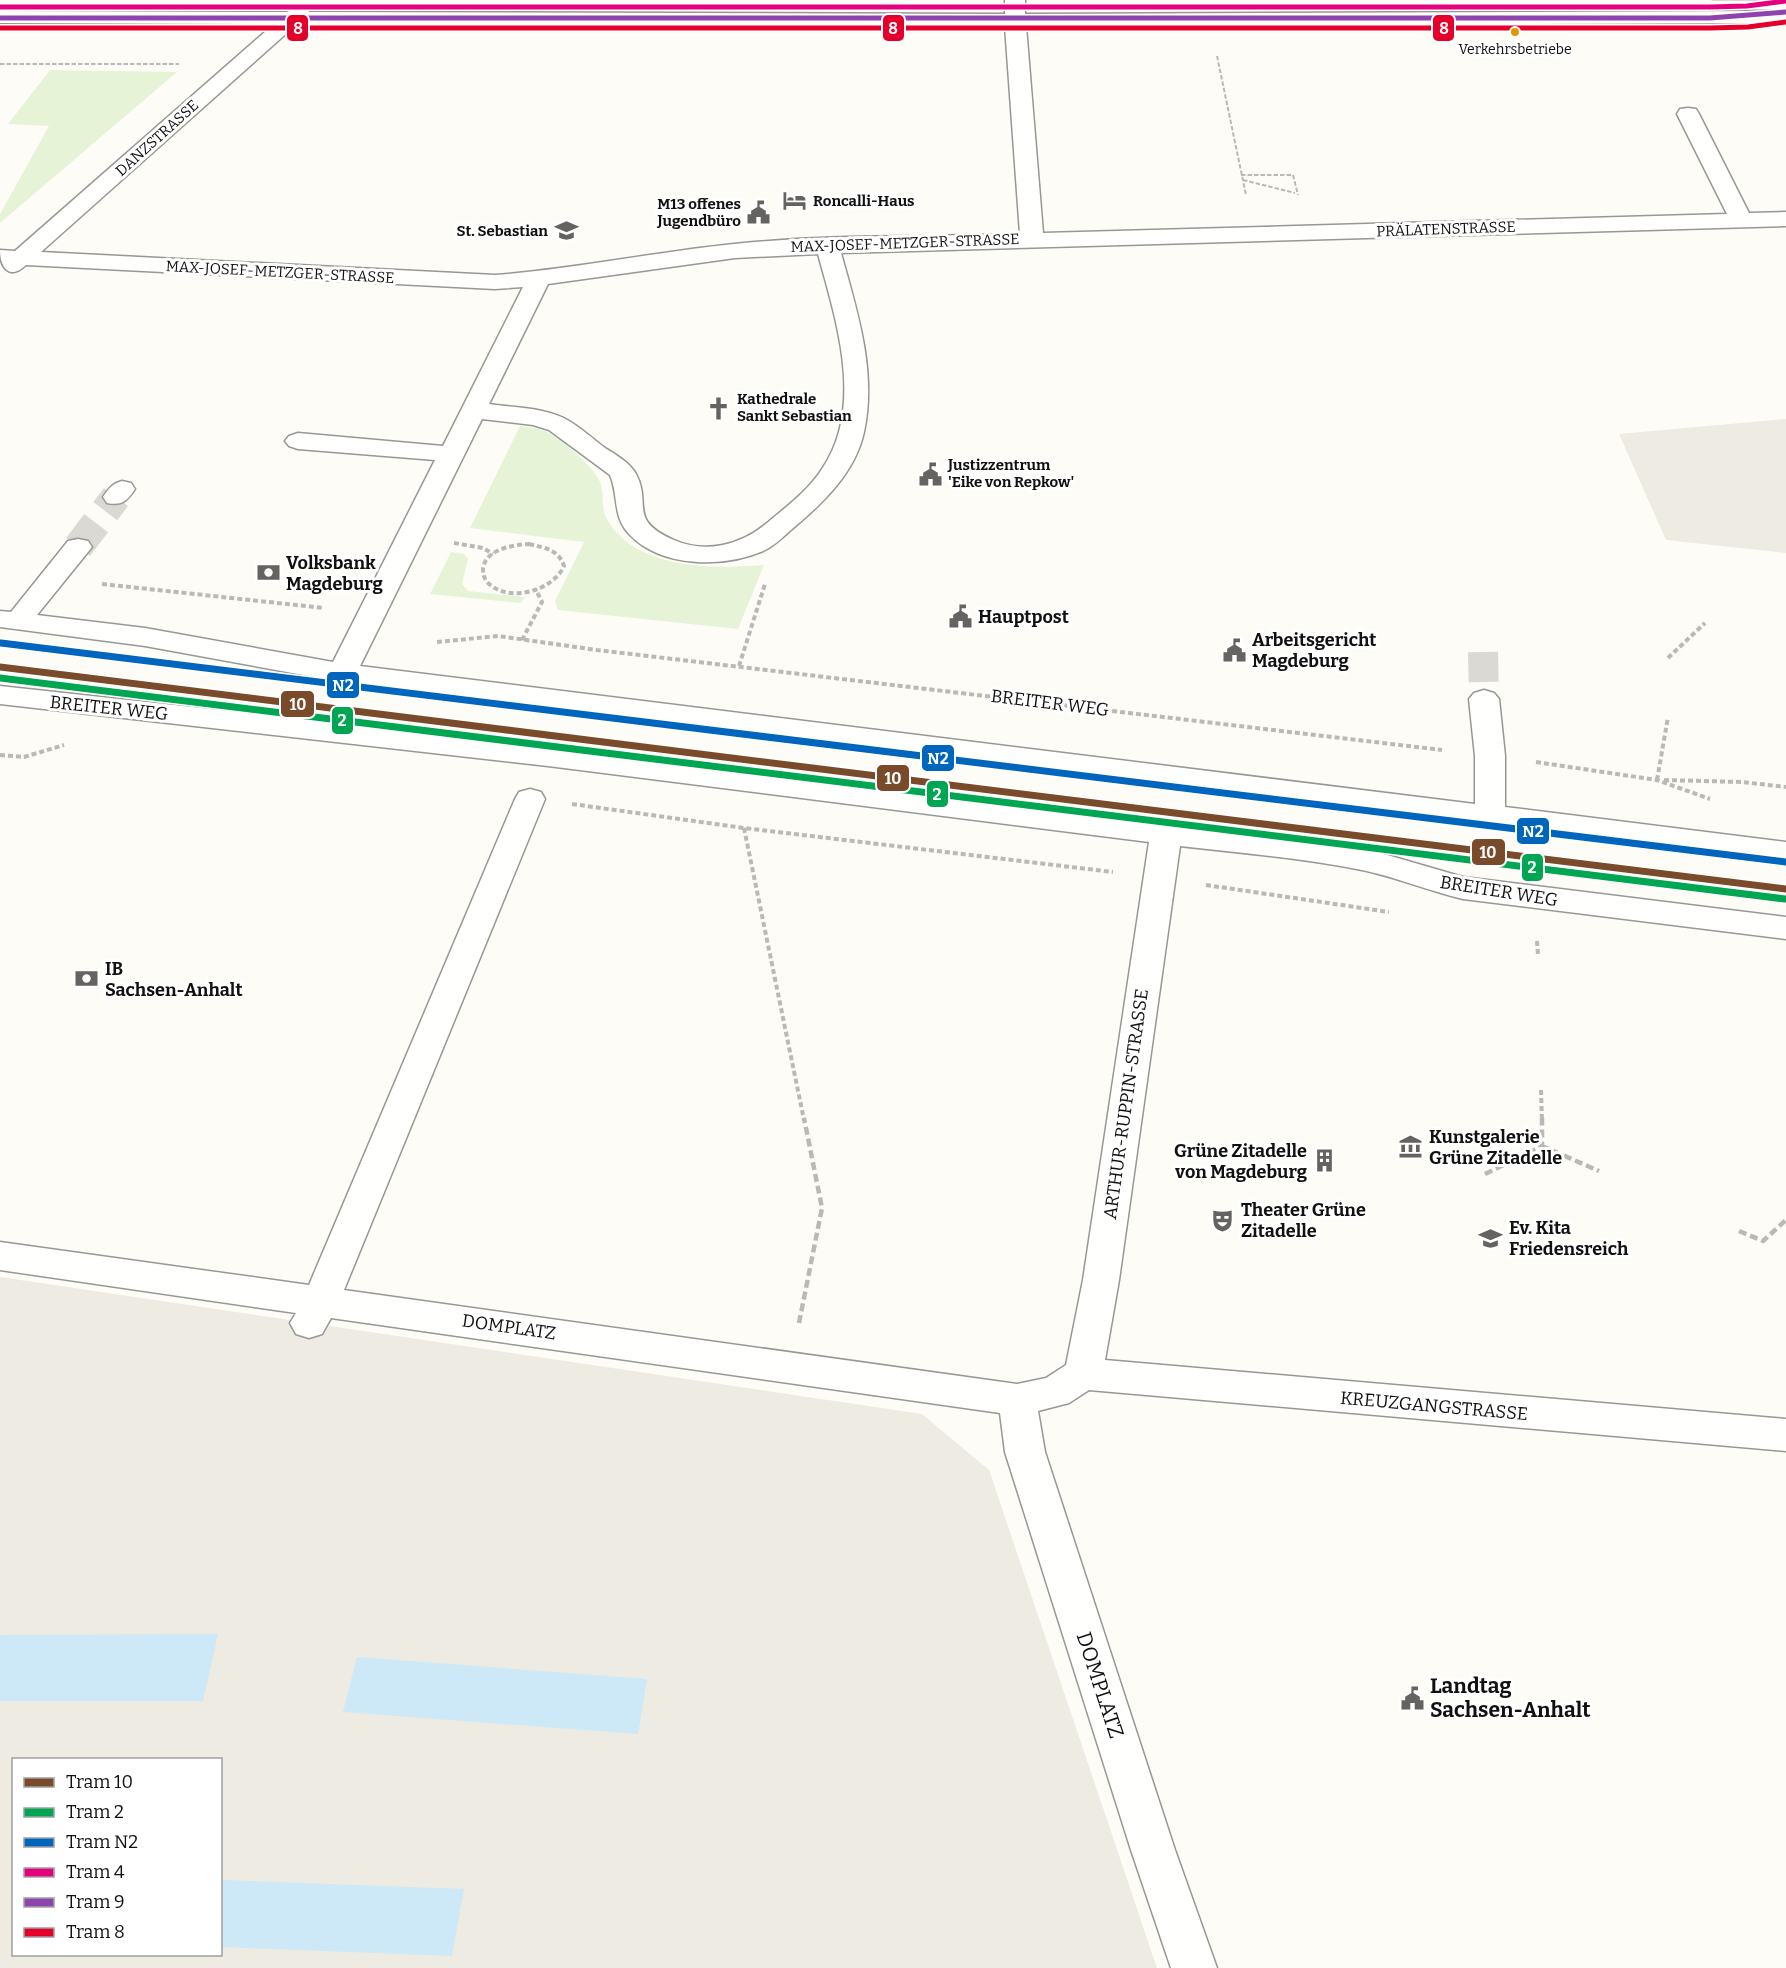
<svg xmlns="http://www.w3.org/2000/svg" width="1786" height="1968" viewBox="0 0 1786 1968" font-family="Bitter,serif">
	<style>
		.green { fill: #e7f3d7 }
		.plaza { fill: #edebe2; fill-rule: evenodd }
		.water { fill: #cde8f7 }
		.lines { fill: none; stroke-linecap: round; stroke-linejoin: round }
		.minor-tunnel { stroke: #dad9d4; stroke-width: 30; stroke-dasharray: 30 15; stroke-linecap: butt }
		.minor-casing { stroke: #979795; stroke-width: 3 }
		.path-far2 { stroke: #b9b9b8; stroke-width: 2; stroke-dasharray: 4.5 2; stroke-linecap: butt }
		.path-far1 { stroke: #b9b9b8; stroke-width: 4; stroke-dasharray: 5 3; stroke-linecap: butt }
		.path { stroke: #b9b9b8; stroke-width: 4.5; stroke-dasharray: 8 4; stroke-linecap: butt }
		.minor { fill: #fffffe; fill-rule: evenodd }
		.tram { stroke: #d9c6c7; stroke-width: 1.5 }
		.tram-1-casing { stroke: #fff; stroke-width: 10 }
		.tram-2-casing { stroke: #fff; stroke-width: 10 }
		.tram-3-casing { stroke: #fff; stroke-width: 10 }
		.tram-4-casing { stroke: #fff; stroke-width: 8 }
		.tram-5-casing { stroke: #fff; stroke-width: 8 }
		.tram-6-casing { stroke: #fff; stroke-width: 8 }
		.tram-1 { stroke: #7a4b2a; stroke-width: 7 }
		.tram-2 { stroke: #00a651; stroke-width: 7 }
		.tram-3 { stroke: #0065bd; stroke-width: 7 }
		.tram-4 { stroke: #e5007d; stroke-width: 5 }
		.tram-5 { stroke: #8e44ad; stroke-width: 5 }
		.tram-6 { stroke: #e4002b; stroke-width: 5 }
		.bus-dot { fill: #e09702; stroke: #fff; stroke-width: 2 }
		.labels { text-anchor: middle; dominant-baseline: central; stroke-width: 6; stroke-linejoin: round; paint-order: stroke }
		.far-bus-label { font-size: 14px; fill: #111; stroke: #fff }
		.far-street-label { font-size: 15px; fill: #111; stroke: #fff }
		.far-poi-label { font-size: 15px; font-weight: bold; fill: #111; stroke: #fff; text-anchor: start }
		.poi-label { font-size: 18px; font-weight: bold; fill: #111; stroke: #fff; text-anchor: start }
		.street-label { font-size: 18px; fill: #111; stroke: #fff }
		.near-street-label { font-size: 21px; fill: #111; stroke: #fff }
		.near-poi-label { font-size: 21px; font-weight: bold; fill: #111; stroke: #fff; text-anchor: start }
		.line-badge { stroke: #fff; stroke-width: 2 }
		.badge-label { font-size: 16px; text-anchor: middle; font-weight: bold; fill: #fff }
	</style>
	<rect width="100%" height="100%" fill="#fdfcf7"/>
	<!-- green -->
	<path class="green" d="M50 70 177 72 0 223V214L49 126 8 124Z
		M520 426C527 427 536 428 542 430 558 436 594 466 600 482 605 495 600 509 608 521 638 570 715 569 764 565L738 629 558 610 555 601 584 542 470 528Z
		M451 552 464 554 468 559 462 584 468 591 525 597 521 603 430 594Z"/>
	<!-- plaza -->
	<path class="plaza" d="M1786 419V553L1666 540 1619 434Z
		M0 1277 922 1414 989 1470 1157 1968H0ZM14 1760H220V1954H14Z"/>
	<!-- water -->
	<path class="water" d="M218 1634 203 1701H0V1635Z
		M357 1657 647 1679 638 1734 343 1712Z
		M221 1880 464 1889 452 1956 221 1947Z"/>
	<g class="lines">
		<!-- minor-tunnel -->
		<path class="minor-tunnel" d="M78 547 116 497
			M1483 652 1484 699"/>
		<defs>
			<path id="minor" d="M1005 0H1025V14L1786 11V23L1026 26 1043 233 1727 214 1677 114 1680 109 1688 108 1696 109 1699 114 1749 213 1786 212V226L841 253C857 311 877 371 864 432 855 473 823 503 792 529 783 537 774 546 763 551 723 568 662 568 630 535 612 517 619 496 610 475L549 430 533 425 482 419 360 666 1475 804V756L1469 699 1474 693 1484 690 1494 693 1499 699 1505 756V807L1786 842V862L570 712 342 682 145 646 0 627V611L11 612 68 541 78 539 88 541 92 547 37 615 145 628 333 662 435 460 298 449 289 446 285 441 289 436 298 433 443 446 523 287 495 289 26 265C9 281 0 267 0 250L15 251 274 24 0 23V11L287 12 300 5 307 7 309 12 1005 14ZM297 24 1005 26 1020 234C926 237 827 234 734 244 654 252 575 269 495 275L41 252ZM818 254C836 320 865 406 822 469 808 491 786 507 767 523 741 545 706 554 674 540 627 520 652 504 636 474 629 462 616 455 605 448 593 439 581 428 569 421 546 407 514 408 489 404L548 284 735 258Z
				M122 481 131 483 135 489C127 501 122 506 107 503L103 497C109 488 112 484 122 481Z
				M0 686 548 746 1021 807 1335 844 1370 850 1463 877 1786 917V939L1463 899C1429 891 1396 877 1362 870 1302 858 1240 853 1180 846L1119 1280 1105 1360 1786 1419V1451L1089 1390 1069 1403 1038 1411 1045 1452 1175 1850 1217 1968H1171L1131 1850 1005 1452 1000 1413 331 1318 322 1334 309 1338 296 1334 290 1323 296 1313 0 1270V1242L309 1285 515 799 519 792 530 789 541 792 545 799 344 1290 1017 1384 1046 1378 1066 1365 1083 1280 1149 842 548 766 0 704Z"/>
		</defs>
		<!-- minor casing -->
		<use href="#minor" class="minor-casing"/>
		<!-- path-far2 -->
		<path class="path-far2" d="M1217 56 1246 195
			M0 64H179
			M1241 175H1293L1298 195
			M1243 180 1295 193"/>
		<!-- path-far1 -->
		<path class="path-far1" d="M454 543 483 548 493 554
			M529 544C545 548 558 549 564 566 553 591 508 604 487 582 484 578 483 574 483 569 485 549 513 545 529 544Z
			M102 584 324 608
			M522 640 542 602 536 590
			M437 642 498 636 597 650 1442 750
			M1668 658 1705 623
			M739 666 765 584
			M0 755 24 757 64 745
			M1536 762 1657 780 1710 799
			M1657 780 1668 717
			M1664 780 1742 782 1786 787
			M572 804 744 828 1113 872
			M744 828 804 1120
			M1206 885 1389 912
			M1537 941 1538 955
			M1541 1090 1542 1120"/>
		<!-- path -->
		<path class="path" d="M1542 1146 1599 1171
			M1485 1174 1542 1146V1118
			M1739 1231 1763 1241 1786 1220
			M799 1323 822 1208 804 1118"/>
		<!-- minor -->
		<use href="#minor" class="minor"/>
		<!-- tram -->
		<path class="tram" d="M1712 0H1786"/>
		<defs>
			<path id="tram-1" d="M0 667 1786 889"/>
			<path id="tram-2" d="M0 678 1785 899"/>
			<path id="tram-3" d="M1 643 1786 862"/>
			<path id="tram-4" d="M0 7H1710L1747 6 1786 1"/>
			<path id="tram-5" d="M0 18H1710L1786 12"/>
			<path id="tram-6" d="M0 28H1710L1748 27 1786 22"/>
		</defs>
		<!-- tram-1 casing -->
		<use href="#tram-1" class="tram-1-casing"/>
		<!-- tram-2 casing -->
		<use href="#tram-2" class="tram-2-casing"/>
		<!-- tram-3 casing -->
		<use href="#tram-3" class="tram-3-casing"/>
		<!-- tram-4 casing -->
		<use href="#tram-4" class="tram-4-casing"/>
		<!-- tram-5 casing -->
		<use href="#tram-5" class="tram-5-casing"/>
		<!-- tram-6 casing -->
		<use href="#tram-6" class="tram-6-casing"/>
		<!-- tram-1 -->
		<use href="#tram-1" class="tram-1"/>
		<!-- tram-2 -->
		<use href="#tram-2" class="tram-2"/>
		<!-- tram-3 -->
		<use href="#tram-3" class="tram-3"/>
		<!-- tram-4 -->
		<use href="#tram-4" class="tram-4"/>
		<!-- tram-5 -->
		<use href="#tram-5" class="tram-5"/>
		<!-- tram-6 -->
		<use href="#tram-6" class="tram-6"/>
	</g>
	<!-- icons -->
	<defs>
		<symbol id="hotel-bare" viewBox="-9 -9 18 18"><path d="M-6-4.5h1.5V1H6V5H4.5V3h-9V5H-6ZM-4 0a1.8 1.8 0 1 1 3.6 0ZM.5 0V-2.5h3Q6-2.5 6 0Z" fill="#646362" stroke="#fff" stroke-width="2.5" paint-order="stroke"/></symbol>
		<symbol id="civic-bare" viewBox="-9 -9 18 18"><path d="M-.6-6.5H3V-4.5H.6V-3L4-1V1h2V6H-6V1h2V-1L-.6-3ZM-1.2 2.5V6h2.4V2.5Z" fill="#646362" stroke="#fff" stroke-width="2.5" paint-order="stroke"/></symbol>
		<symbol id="school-bare" viewBox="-9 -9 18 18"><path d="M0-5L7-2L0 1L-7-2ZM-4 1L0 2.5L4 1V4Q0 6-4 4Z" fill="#646362" stroke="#fff" stroke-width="2.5" paint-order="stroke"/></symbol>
		<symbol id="church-bare" viewBox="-9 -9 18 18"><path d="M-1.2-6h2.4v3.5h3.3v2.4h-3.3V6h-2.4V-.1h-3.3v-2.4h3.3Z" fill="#646362" stroke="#fff" stroke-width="2.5" paint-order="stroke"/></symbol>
		<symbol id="bank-bare" viewBox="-9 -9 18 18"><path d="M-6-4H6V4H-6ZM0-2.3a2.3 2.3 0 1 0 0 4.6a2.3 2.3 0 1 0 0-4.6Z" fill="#646362" stroke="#fff" stroke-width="2.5" paint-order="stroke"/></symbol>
		<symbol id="museum-bare" viewBox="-9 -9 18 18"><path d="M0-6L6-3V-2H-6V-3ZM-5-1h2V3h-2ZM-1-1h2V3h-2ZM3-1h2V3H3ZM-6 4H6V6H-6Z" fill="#646362" stroke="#fff" stroke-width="2.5" paint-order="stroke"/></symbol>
		<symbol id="building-bare" viewBox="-9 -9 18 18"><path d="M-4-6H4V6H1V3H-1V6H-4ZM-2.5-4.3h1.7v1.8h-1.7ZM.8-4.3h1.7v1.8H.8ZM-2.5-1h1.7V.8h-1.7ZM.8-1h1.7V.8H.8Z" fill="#646362" stroke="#fff" stroke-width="2.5" paint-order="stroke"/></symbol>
		<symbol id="theatre-bare" viewBox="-9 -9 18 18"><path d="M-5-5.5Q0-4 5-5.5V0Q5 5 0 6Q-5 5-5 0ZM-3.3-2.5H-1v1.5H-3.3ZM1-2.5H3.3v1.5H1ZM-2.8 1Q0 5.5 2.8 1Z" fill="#646362" stroke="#fff" stroke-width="2.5" paint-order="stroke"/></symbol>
	</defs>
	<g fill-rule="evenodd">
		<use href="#hotel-bare" x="778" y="184" width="33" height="33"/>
		<use href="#civic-bare" x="742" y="196" width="33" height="33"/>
		<use href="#school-bare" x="550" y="214" width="33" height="33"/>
		<use href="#church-bare" x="702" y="392" width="33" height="33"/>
		<use href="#civic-bare" x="914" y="458" width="33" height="33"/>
		<use href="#bank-bare" x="252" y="556" width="33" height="33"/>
		<use href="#civic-bare" x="944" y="600" width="33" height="33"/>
		<use href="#civic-bare" x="1218" y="634" width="33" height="33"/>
		<use href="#bank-bare" x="70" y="962" width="33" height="33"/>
		<use href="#museum-bare" x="1394" y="1130" width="33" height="33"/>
		<use href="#building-bare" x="1308" y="1144" width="33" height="33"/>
		<use href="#theatre-bare" x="1206" y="1204" width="33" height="33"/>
		<use href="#school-bare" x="1474" y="1222" width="33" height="33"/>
		<use href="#civic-bare" x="1396" y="1682" width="33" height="33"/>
	</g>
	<!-- markers -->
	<circle class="bus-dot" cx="1515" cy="32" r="5"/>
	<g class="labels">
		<!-- far-bus labels -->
		<g class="far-bus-label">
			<text x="1515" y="49">Verkehrsbetriebe</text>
		</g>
		<!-- far-street labels -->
		<g class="far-street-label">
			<text transform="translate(157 138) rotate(-42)">DANZSTRASSE</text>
			<text transform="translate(1446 229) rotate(-2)">PRÄLATENSTRASSE</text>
			<text transform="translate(905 243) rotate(-2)">MAX-JOSEF-METZGER-STRASSE</text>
			<text transform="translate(280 272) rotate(3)">MAX-JOSEF-METZGER-STRASSE</text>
		</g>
		<!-- far-poi labels -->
		<g class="far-poi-label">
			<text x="813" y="201">Roncalli-Haus</text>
			<text x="741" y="204" text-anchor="end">M13 offenes<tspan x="741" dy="17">Jugendbüro</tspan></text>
			<text x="548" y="231" text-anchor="end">St. Sebastian</text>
			<text x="737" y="399">Kathedrale<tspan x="737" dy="17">Sankt Sebastian</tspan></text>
			<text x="948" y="465">Justizzentrum<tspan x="948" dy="17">'Eike von Repkow'</tspan></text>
		</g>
		<!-- poi labels -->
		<g class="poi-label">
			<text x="286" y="563">Volksbank<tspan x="286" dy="21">Magdeburg</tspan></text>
			<text x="978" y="617">Hauptpost</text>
			<text x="1252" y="640">Arbeitsgericht<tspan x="1252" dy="21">Magdeburg</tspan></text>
			<text x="105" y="969">IB<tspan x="105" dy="21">Sachsen-Anhalt</tspan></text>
			<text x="1429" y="1137">Kunstgalerie<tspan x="1429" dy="21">Grüne Zitadelle</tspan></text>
			<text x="1307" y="1151" text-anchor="end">Grüne Zitadelle<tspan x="1307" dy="21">von Magdeburg</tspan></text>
			<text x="1241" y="1210">Theater Grüne<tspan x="1241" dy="21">Zitadelle</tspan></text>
			<text x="1509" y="1228">Ev. Kita<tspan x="1509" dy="21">Friedensreich</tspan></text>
		</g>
		<!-- street labels -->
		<g class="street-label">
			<text transform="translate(1050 703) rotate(7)">BREITER WEG</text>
			<text transform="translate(109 708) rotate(6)">BREITER WEG</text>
			<text transform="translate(1499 891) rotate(9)">BREITER WEG</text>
			<text transform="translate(1126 1104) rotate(-82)">ARTHUR-RUPPIN-STRASSE</text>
			<text transform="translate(509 1327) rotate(8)">DOMPLATZ</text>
			<text transform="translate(1434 1406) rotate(5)">KREUZGANGSTRASSE</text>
		</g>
		<!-- near-street labels -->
		<g class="near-street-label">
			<text transform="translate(1100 1685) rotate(72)">DOMPLATZ</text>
		</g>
		<!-- near-poi labels -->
		<g class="near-poi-label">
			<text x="1430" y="1686">Landtag<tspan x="1430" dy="24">Sachsen-Anhalt</tspan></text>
		</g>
	</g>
	<g class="line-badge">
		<rect x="286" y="14" width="23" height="28" rx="6" fill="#e4002b"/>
		<rect x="882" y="14" width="23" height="28" rx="6" fill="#e4002b"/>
		<rect x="1432" y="14" width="23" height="28" rx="6" fill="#e4002b"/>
		<rect x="326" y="671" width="34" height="28" rx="6" fill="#0065bd"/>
		<rect x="280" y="690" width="35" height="28" rx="6" fill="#7a4b2a"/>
		<rect x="331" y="706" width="23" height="29" rx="6" fill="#00a651"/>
		<rect x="921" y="744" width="34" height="28" rx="6" fill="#0065bd"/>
		<rect x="876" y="764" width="34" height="28" rx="6" fill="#7a4b2a"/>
		<rect x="926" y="780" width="23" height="28" rx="6" fill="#00a651"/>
		<rect x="1516" y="817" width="34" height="28" rx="6" fill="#0065bd"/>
		<rect x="1471" y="838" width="35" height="28" rx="6" fill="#7a4b2a"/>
		<rect x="1521" y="853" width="23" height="29" rx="6" fill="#00a651"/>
	</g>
	<g class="badge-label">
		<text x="298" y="34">8</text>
		<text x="893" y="34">8</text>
		<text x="1444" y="34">8</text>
		<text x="343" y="691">N2</text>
		<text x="298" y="710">10</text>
		<text x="342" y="726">2</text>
		<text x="938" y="764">N2</text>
		<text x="893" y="784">10</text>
		<text x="937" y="800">2</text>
		<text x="1533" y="837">N2</text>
		<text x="1488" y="858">10</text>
		<text x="1532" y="873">2</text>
	</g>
	<!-- legend -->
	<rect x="12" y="1758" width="210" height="198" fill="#ffffff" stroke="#a0a0a0" stroke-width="1.5"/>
	<rect x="24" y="1778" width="30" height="9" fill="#7a4b2a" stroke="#a0a0a0" stroke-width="1.5"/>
	<text x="66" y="1788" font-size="18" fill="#111111">Tram 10</text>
	<rect x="24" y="1808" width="30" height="9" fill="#00a651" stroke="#a0a0a0" stroke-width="1.5"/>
	<text x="66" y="1818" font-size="18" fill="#111111">Tram 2</text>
	<rect x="24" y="1838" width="30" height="9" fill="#0065bd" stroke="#a0a0a0" stroke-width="1.5"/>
	<text x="66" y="1848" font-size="18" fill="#111111">Tram N2</text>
	<rect x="24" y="1868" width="30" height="9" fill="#e5007d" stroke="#a0a0a0" stroke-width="1.5"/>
	<text x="66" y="1878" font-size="18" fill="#111111">Tram 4</text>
	<rect x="24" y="1898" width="30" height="9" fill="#8e44ad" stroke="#a0a0a0" stroke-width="1.5"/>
	<text x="66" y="1908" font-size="18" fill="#111111">Tram 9</text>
	<rect x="24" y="1928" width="30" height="9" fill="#e4002b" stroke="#a0a0a0" stroke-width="1.5"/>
	<text x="66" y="1938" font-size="18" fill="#111111">Tram 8</text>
</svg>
